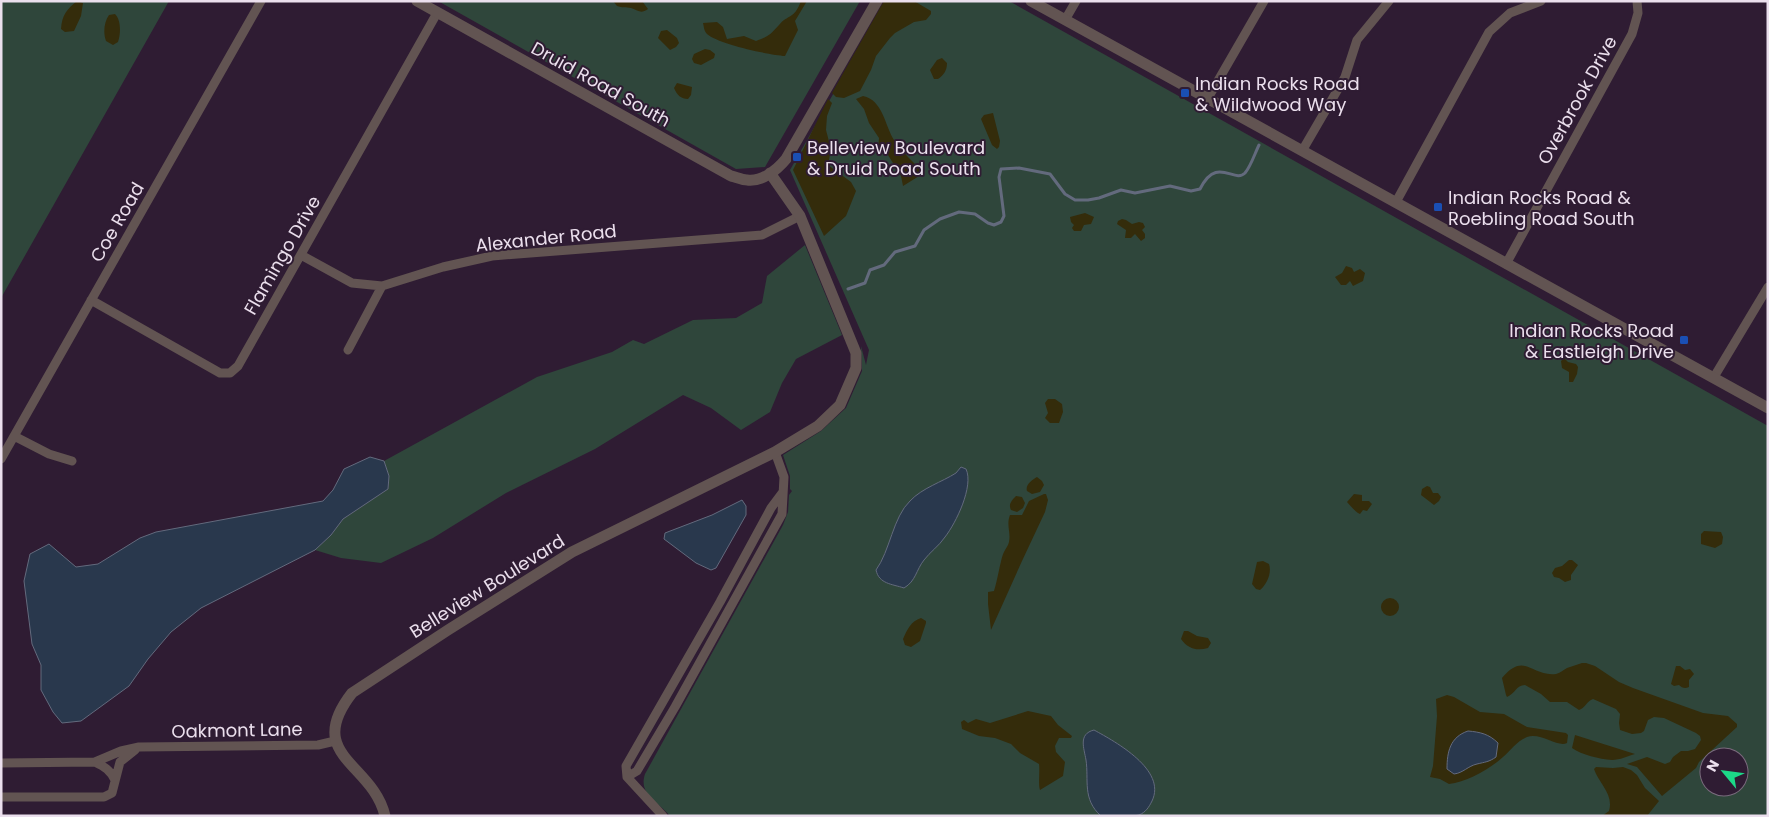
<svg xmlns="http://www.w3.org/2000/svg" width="1769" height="817" viewBox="0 0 1769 817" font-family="Poppins,sans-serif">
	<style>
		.green { fill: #2f463b; fill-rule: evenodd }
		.sand { fill: #342c0b }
		.water { fill: #29384d; stroke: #636a7d }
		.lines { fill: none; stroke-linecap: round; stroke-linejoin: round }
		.stream { stroke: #636a7d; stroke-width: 3 }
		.minor { stroke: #625452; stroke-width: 9 }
		.tertiary { stroke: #625452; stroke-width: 11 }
		.transit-dot { fill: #1a4fb4; stroke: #2f1c33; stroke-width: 2 }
		.labels { text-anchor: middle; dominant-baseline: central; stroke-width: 4; stroke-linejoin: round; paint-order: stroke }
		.poi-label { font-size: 18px; fill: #ebdfed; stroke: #2f1c33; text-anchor: start }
		.street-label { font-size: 18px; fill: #ebdfed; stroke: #2f1c33 }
	</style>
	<rect width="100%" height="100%" fill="#2f1c33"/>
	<!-- green -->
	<path class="green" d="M1 1H169L1 298Z
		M438 1H860L765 167 736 169Z
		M886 1H1009L1768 426V816H670C659 802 638 795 645 774L783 525 788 512 789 495 792 491 790 489V476L783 455 821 431 846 408 862 371 861 346 866 365 869 350 790 170ZM1709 757H1739V787H1709Z
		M805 245 842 335 796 359 782 383 770 412 741 430 711 408 683 395 595 449 506 493 433 538 381 563 341 558 315 550 331 535 343 519 388 489 389 476 384 461 537 377 612 352 633 340 644 344 693 320 736 318 762 303 767 276Z"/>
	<!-- sand -->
	<path class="sand" d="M77 1 83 3 81 16 74 31 65 32 61 29C62 15 67 9 77 1Z
		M613 1H642L648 9C641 14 639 11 631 8 626 7 622 8 617 6Z
		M801 1H807L795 21 798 30 785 56C769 55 718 44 707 34 704 31 704 27 703 23L717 22 723 27 727 39 744 36 756 41C769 36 770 35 779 25 788 14 794 20 801 1Z
		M884 1H914L931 11V14L926 20 914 22 895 33 890 38 876 56 871 70 860 91 844 98 836 97 832 93Z
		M115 14C121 20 121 33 118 42L113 45 106 41C103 33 104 22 109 15Z
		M667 30 677 38 679 43 676 47 670 50 658 38 661 31Z
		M705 49 710 50 715 54 714 58 701 65 694 63 692 59 694 54Z
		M942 58 947 63C947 70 944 75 938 79H934L930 70 937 60Z
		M677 83 692 87 691 95 688 99C681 99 677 95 674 88Z
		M863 96C883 100 885 126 894 140 902 152 914 163 924 173L903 186 901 176 888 155 878 150 879 138 869 123 864 109 856 99Z
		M828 99 832 103 827 116 826 130 831 149 828 165 851 182 856 191 846 216 824 236 793 170Z
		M993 113 1000 141 999 147 997 149 992 145 981 119 984 115Z
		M1085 213 1094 217 1091 224 1084 225 1081 231H1074L1072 228 1074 225 1071 222 1070 217Z
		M1122 219 1126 220 1132 224 1139 222 1143 223 1145 227 1142 230 1145 234V238L1141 241 1135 234 1131 238H1125L1126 230 1117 224 1118 221Z
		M1346 266 1352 268 1354 272 1360 269 1365 273 1363 281 1353 286 1350 281 1346 285H1341L1335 277 1342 273Z
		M1564 358 1568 362 1576 364 1578 367 1577 374 1573 382H1569V372L1562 368 1561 361Z
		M1048 399H1055L1062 404 1063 412 1059 423H1050L1045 418 1048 413 1045 403Z
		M1037 477 1042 481 1044 485 1040 492 1032 494 1027 491C1025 485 1032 480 1037 477Z
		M1427 486 1430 487 1433 493H1438L1441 497 1439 501 1434 505 1421 495 1422 489Z
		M1044 494H1046L1048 500 1045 512 1022 561 991 630 988 604V592L994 591C997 583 1001 557 1004 552 1006 548 1008 546 1009 542 1011 532 1006 525 1010 515H1022L1029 501Z
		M1354 494 1362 495V501H1369L1372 504 1367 511 1363 510 1360 514C1355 512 1351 506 1347 502Z
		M1016 496 1022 497 1025 503 1023 508 1017 512 1011 510C1008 504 1012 500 1016 496Z
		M1704 531 1721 532 1723 537 1722 544 1715 548 1701 544V534Z
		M1569 560H1572L1578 565 1571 575V580L1565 582 1559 578 1554 577 1552 573 1555 568 1562 566Z
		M1263 561 1269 564C1272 573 1267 584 1260 590L1256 589 1252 584 1257 562Z
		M1381 607a9 9 0 1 1 18 0a9 9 0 1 1-18 0Z
		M921 618 926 621V623L920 641 911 647 905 645 903 639C907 630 911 621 921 618Z
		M1184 631H1188L1197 636 1208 638 1211 643 1208 648C1197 651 1188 649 1181 639Z
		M1582 663H1586L1595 666 1619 682 1633 688 1703 713 1728 716 1737 724V727L1699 762 1696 768 1662 796 1637 767 1627 764 1647 757 1665 764 1670 762 1673 757 1681 751H1688L1695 749 1701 740 1700 736 1696 733 1664 718 1654 717 1648 720 1644 731 1641 733 1632 734 1620 730 1619 723 1620 714 1616 709 1593 699C1587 701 1585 708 1579 710L1567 702H1550L1541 694 1525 685C1516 685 1515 694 1507 697L1506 695 1502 678C1525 651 1531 677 1556 674 1560 673 1563 670 1567 668 1572 666 1577 665 1582 663Z
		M1676 666H1680L1685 670 1690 669 1694 674 1689 680V687C1685 689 1682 688 1679 685L1674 686 1671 684Z
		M1447 695 1454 697 1480 712 1504 714 1527 727 1566 733 1568 735 1567 743C1558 748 1541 732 1527 737 1517 741 1511 750 1503 757 1490 769 1467 782 1449 784L1440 779 1430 777 1433 766 1437 716 1436 699Z
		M1028 711 1051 716 1058 725 1072 736 1071 738H1059L1055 746 1056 752 1065 762 1063 776 1040 790C1038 785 1040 771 1039 764L1020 753 1011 744 995 738 979 736 962 729 961 722 964 720 968 723 976 719 990 723Z
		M1575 735 1635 754C1628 756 1620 760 1612 760 1599 759 1582 755 1572 748Z
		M1596 767 1613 768 1623 767 1631 770 1637 775 1645 788 1659 801 1647 816H1602L1609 811C1614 794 1599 784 1594 769Z"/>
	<!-- water -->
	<path class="water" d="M370 457 384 461 389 476 388 489 343 519 331 535 315 550 201 608 171 632 148 659 129 686 81 721 62 723 53 712 41 690V665L32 644 24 581 30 554 49 544 76 567 98 564 140 538 156 532 323 501 333 490 344 469Z
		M961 467 966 469C974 486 956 523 945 537 939 546 930 552 924 560 916 570 916 581 904 588 892 584 879 584 876 570 890 551 893 517 910 501 922 488 942 482 956 473Z
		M742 500 746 506V515L716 568 711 570 696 563 664 539 665 533 712 515Z
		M1094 730C1116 742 1167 770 1152 801 1149 807 1146 812 1139 815 1131 817 1110 816 1101 816 1082 799 1089 780 1086 760 1084 748 1078 734 1094 730Z
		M1468 731C1480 732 1489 734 1498 743L1496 757C1489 762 1485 762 1477 764 1468 766 1463 773 1454 774L1447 769C1447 752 1450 737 1468 731Z"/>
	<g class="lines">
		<!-- stream -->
		<path class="stream" d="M848 289 865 283 870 270 884 265 895 252 915 246 924 230 940 219 959 212 975 214 988 223 994 225 1001 222 1004 216 999 177 1001 169 1019 168 1050 174 1065 194 1075 200H1088L1099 198 1121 190 1135 193 1170 186 1191 191 1200 189C1217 155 1234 184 1245 173 1251 166 1255 153 1259 145"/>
		<!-- minor -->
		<path class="minor" d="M1065 20 1076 1
			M1208 98 1264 1
			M1302 151 1345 77 1357 40 1389 1
			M1396 202 1489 32 1510 13 1541 1
			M301 255 352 283 382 286 443 267 492 256 762 235 800 216
			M1506 264 1632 34 1638 13 1637 1
			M91 300 220 373H230L238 366 437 13
			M348 350 382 286
			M1714 377 1768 287
			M14 436 49 454 72 461
			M1 459 261 1
			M95 762C105 767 110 770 115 780
			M1 763 95 762 121 751 139 747 318 745 335 741
			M627 777 637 771 675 707 782 514 784 477 775 452
			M1 797H104L112 793 120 762 135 750
			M663 816 627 777 626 766 720 602 771 508 783 492"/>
		<!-- tertiary -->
		<path class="tertiary" d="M417 1 731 176C736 177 742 180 747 180 762 182 777 170 786 159L877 1
			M1031 1 1768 408
			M385 816C373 763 303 756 352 693L448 630 572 552 775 452 818 426 840 405 856 368V353L800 216 770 173"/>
	</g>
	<!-- markers -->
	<g class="transit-dot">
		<rect x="1180" y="88" width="10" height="10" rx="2.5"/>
		<rect x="792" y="152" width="10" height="10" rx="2.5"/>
		<rect x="1433" y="202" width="10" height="10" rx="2.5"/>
		<rect x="1679" y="335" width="10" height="10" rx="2.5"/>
	</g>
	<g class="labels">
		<!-- poi labels -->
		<g class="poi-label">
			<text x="1195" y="83">Indian Rocks Road<tspan x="1195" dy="21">&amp; Wildwood Way</tspan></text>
			<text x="807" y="147">Belleview Boulevard<tspan x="807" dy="21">&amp; Druid Road South</tspan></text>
			<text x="1448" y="197">Indian Rocks Road &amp;<tspan x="1448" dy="21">Roebling Road South</tspan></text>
			<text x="1674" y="330" text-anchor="end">Indian Rocks Road<tspan x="1674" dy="21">&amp; Eastleigh Drive</tspan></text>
		</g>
		<!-- street labels -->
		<g class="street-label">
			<text transform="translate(601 84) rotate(29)">Druid Road South</text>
			<text transform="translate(1577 100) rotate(-61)">Overbrook Drive</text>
			<text transform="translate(117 222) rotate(-60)">Coe Road</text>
			<text transform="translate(546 238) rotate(-6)">Alexander Road</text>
			<text transform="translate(282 255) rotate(-60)">Flamingo Drive</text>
			<text transform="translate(487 586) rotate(-32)">Belleview Boulevard</text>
			<text transform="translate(237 730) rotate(-1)">Oakmont Lane</text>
		</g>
	</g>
	<!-- border -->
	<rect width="1769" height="817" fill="none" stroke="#ebdfed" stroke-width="5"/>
	<!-- north arrow -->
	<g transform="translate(1724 772) rotate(299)"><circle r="24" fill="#2f1c33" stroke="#7a6a7d"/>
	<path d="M0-4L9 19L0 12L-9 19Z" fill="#1cd988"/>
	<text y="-8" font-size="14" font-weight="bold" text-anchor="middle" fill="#ebdfed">N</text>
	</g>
</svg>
